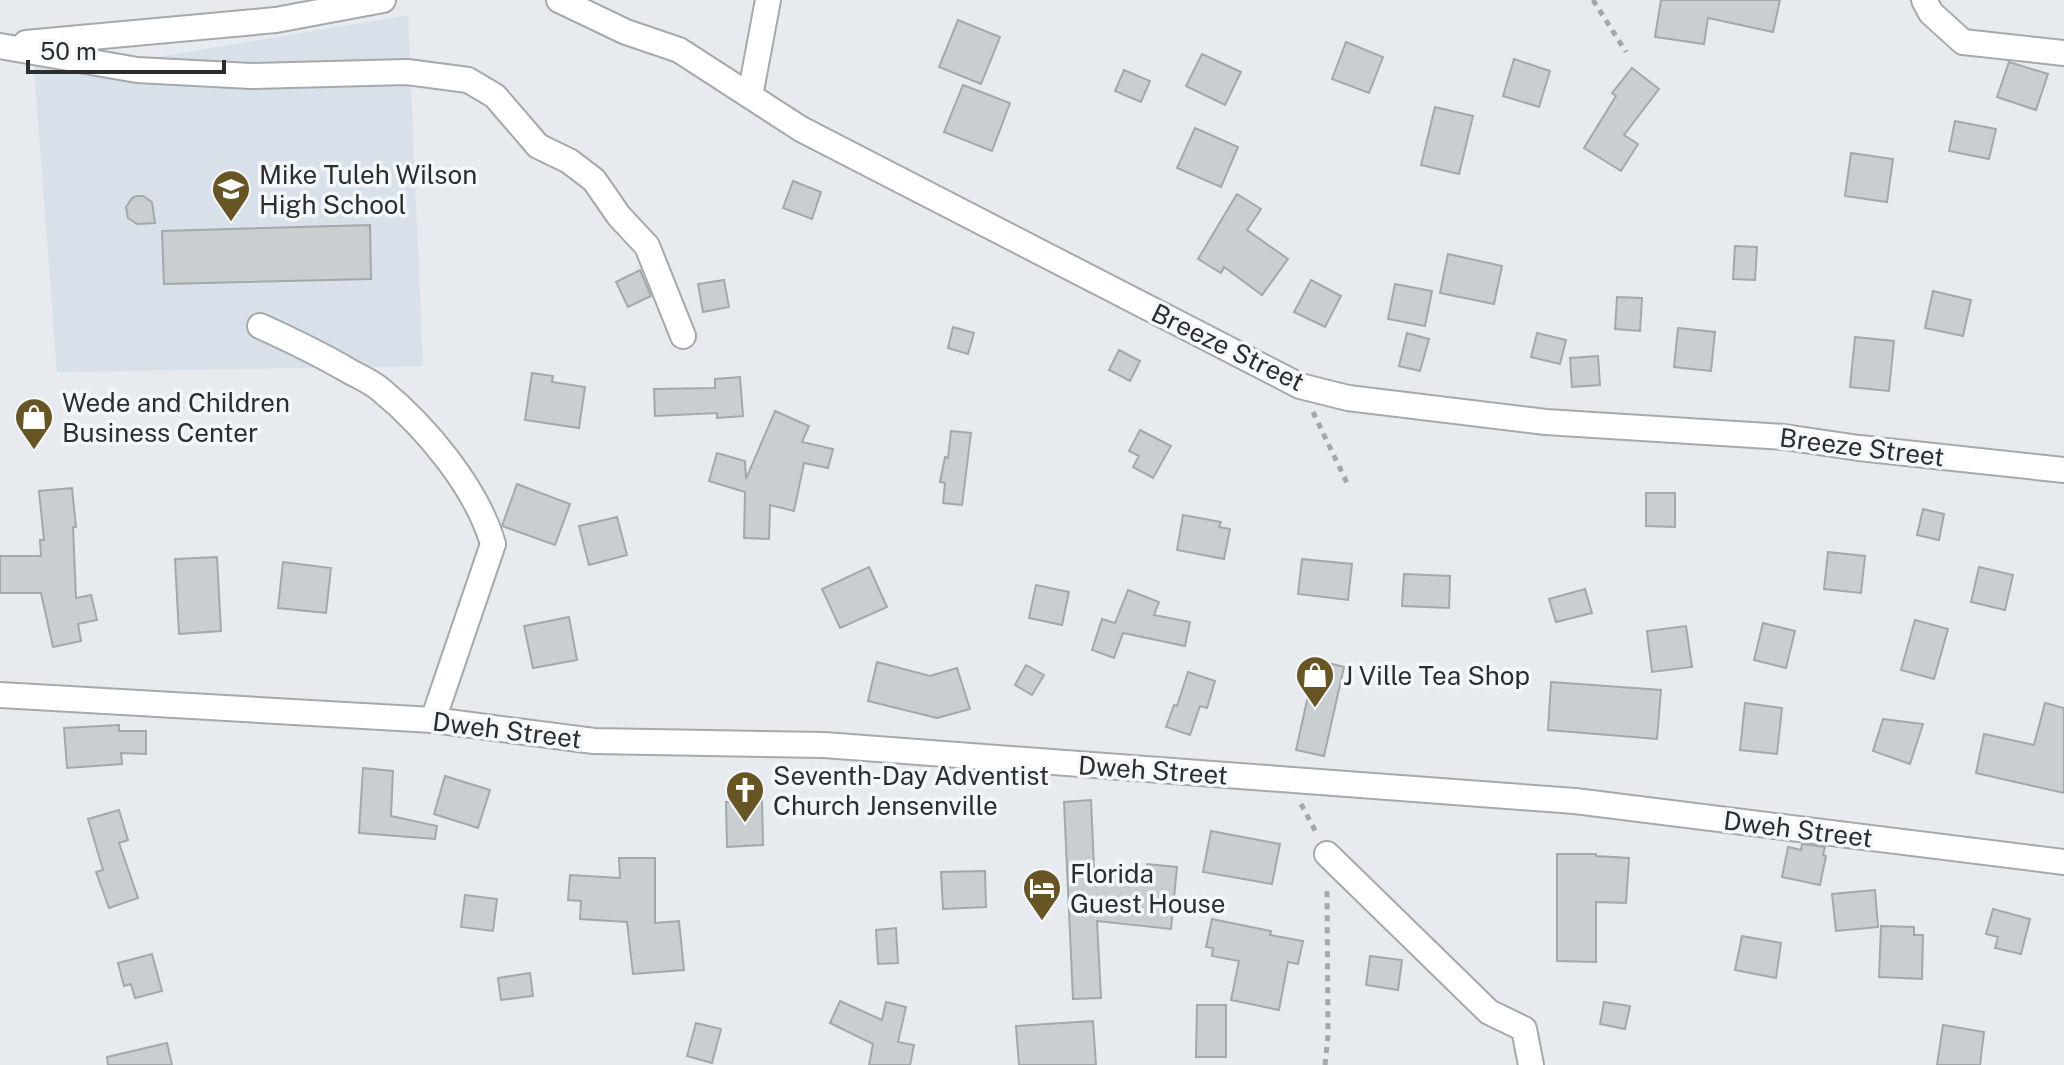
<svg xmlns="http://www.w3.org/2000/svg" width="2064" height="1065" viewBox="0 0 2064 1065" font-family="'Public Sans',sans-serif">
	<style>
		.built { fill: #d8e0ea }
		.building { fill: #c9ced0; stroke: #a3a8aa; stroke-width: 2 }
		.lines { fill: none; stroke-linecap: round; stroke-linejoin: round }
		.street-casing { stroke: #a6a9ac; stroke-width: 28 }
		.path { stroke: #a4a7a9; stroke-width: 5; stroke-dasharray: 6 6; stroke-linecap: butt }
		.street { stroke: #fff; stroke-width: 24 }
		.labels { text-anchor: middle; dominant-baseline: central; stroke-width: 7; stroke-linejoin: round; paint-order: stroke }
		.poi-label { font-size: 26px; fill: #2c2d2e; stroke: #f4f8fb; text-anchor: start }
		.street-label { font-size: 26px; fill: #2c2d2e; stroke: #f4f8fb }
	</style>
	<rect width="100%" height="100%" fill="#e7eaee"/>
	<!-- built -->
	<path class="built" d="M408 15 423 366 57 372 34 67 134 61Z"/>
	<!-- building -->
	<path class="building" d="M1661 0H1780L1773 32 1708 18 1704 44 1655 37Z
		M958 20 1000 37 981 84 939 67Z
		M1346 42 1383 57 1369 93 1332 79Z
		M1202 54 1241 72 1225 105 1186 86Z
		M1514 59 1550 71 1539 107 1503 96Z
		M2009 62 2048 74 2036 110 1997 97Z
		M1632 68 1659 89 1624 135 1638 144 1621 171 1584 148 1616 96 1612 93Z
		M1124 70 1150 81 1141 102 1115 91Z
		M963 85 1010 103 992 151 944 132Z
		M1435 107 1473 116 1459 174 1421 165Z
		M1955 121 1996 129 1989 159 1949 151Z
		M1195 128 1238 147 1221 187 1177 168Z
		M1851 153 1893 159 1887 202 1845 196Z
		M793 181 821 192 812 219 783 208Z
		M1237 194 1261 209 1247 230 1288 259 1262 295 1224 267 1221 273 1198 259Z
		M137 196H143L152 202 155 223 137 224 128 218 126 207 132 198Z
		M370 225 371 279 164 284 162 231Z
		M1735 246 1757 247 1755 280 1733 279Z
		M1448 254 1502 266 1494 304 1440 293Z
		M640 270 651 296 628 307 616 282Z
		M724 280 729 307 703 312 698 284Z
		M1311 280 1341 296 1325 327 1294 312Z
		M1395 284 1432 291 1425 326 1388 319Z
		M1933 291 1971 300 1963 336 1925 328Z
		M1617 297 1642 298 1640 331 1615 329Z
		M953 327 974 333 968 354 948 348Z
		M1678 328 1715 332 1711 371 1674 367Z
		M1407 333 1429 339 1420 371 1399 366Z
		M1537 333 1566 340 1560 364 1531 357Z
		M1855 337 1894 341 1889 391 1850 387Z
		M1119 350 1140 361 1130 381 1109 370Z
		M1598 356 1600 385 1572 387 1570 358Z
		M532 373 553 376 552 382 585 387 579 428 525 420Z
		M740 377 743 416 717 418V413L655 416 654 389 715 388V379Z
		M775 411 809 426 802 442 833 449 828 468 804 463 794 511 770 505 769 539 744 538 745 492 709 481 717 453 745 461 746 479Z
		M1140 430 1171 446 1153 478 1133 467 1139 456 1129 451Z
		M951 431 971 433 962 505 943 503 945 483 940 482 945 457 948 458Z
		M517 484 570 504 555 545 502 526Z
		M72 488 76 527H73L76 598 91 595 97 620 78 624 81 641 53 647 41 593H0V556H41L40 540H44L39 491Z
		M1646 493H1675V527L1646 526Z
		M1923 509 1944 514 1939 540 1917 535Z
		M1183 515 1221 522 1219 527 1230 529 1224 559 1177 550Z
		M617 517 627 555 589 565 579 526Z
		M1828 552 1865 556 1861 593 1824 589Z
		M217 557 221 631 179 634 175 559Z
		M1302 559 1352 564 1348 600 1298 594Z
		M283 562 331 568 326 613 278 608Z
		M869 567 887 607 840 628 822 589Z
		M1979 567 2013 575 2005 610 1971 602Z
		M1404 574 1450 576 1449 608 1402 606Z
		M1036 585 1069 592 1062 625 1029 618Z
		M1585 589 1592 613 1556 622 1549 599Z
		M1128 590 1159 602 1154 615 1190 622 1185 646 1123 633 1114 658 1092 650 1102 619 1115 623Z
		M569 617 577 660 533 668 524 626Z
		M1915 620 1948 629 1934 679 1901 670Z
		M1763 623 1795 631 1786 668 1754 660Z
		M1686 626 1692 667 1652 672 1647 631Z
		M1316 660 1344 667 1324 756 1296 750Z
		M877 662 930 676 957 668 970 709 937 718 868 701Z
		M1026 665 1044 675 1032 695 1015 685Z
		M1188 672 1215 681 1207 708 1200 706 1190 735 1166 727 1174 705 1177 706Z
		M1551 682 1661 690 1657 739 1548 730Z
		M1745 703 1782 708 1777 754 1740 750Z
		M2045 703 2064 708V793L1976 773 1984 734 2034 745Z
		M1883 719 1923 724 1910 764 1873 751Z
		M119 725V731H146V754L121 753 122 764 67 768 64 728Z
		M363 768 393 771 391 816 437 826 435 839 359 833Z
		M445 776 490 790 478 828 434 814Z
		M1091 800 1094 868 1147 873V864L1177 867 1171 929 1097 921 1101 998 1073 999 1064 802Z
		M762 801 763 845 727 847 726 802Z
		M119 810 128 840 119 843 138 898 109 908 96 872 103 870 88 819Z
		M1211 831 1280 844 1272 884 1203 872Z
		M1802 844 1825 847 1823 855 1826 856 1820 885 1782 877 1788 847 1801 850Z
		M1557 854H1596V856L1629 858 1626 903 1596 902V962L1557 961Z
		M619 858H655V923L679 921 684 970 633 974 627 922 580 919 581 901 568 900 570 875 620 878Z
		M985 871 986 907 943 909 941 872Z
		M1875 890 1878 927 1836 931 1832 894Z
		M465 895 497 899 493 931 461 927Z
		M1993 909 2030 919 2021 954 1995 948 1998 937 1986 934Z
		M1212 919 1271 931 1270 935 1303 941 1298 964 1288 962 1279 1010 1231 1000 1239 961 1212 956 1213 948 1206 947Z
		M1881 926 1914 927V935H1923L1922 979 1879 977Z
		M896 928 898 963 878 964 876 930Z
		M1742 936 1781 943 1776 978 1735 970Z
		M152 954 162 991 135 998 131 984 124 986 118 963Z
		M1370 956 1402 960 1398 990 1366 985Z
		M530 973 533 996 501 1000 498 978Z
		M840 1001 882 1020 886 1002 906 1007 898 1042 914 1045 910 1065H869L873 1044 830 1023Z
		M1604 1002 1630 1006 1625 1029 1600 1024Z
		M1197 1005H1226V1057H1196Z
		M1093 1021 1096 1065H1019L1016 1026Z
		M696 1023 721 1029 712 1063 687 1056Z
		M1943 1025 1984 1032 1980 1065H1937Z
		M167 1043 172 1065H108L107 1057Z"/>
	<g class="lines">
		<defs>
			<path id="street" d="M559 0 626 32 679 50 801 129 1300 386 1348 398 1546 422 1784 437 1859 448 2064 470
				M1924 0 1931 13 1963 42 2064 53
				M26 43 276 20 383 0
				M0 46 137 70 251 76 407 72 468 80 495 96 538 146 569 161 594 180 619 216 647 246 683 336
				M750 96 768 0
				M260 326C291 340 320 354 349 371 360 377 372 382 381 390 426 427 477 488 493 544L433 720
				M0 695 433 720 594 741 824 745 1575 801 2064 862
				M1327 854 1489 1012 1524 1029 1531 1065"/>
		</defs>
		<!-- street casing -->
		<use href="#street" class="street-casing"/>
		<!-- path -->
		<path class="path" d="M1593 0 1626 52
			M1313 412 1348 485
			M1301 804 1317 834
			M1325 1065 1328 1035 1327 886"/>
		<!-- street -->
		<use href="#street" class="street"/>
	</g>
	<!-- icons -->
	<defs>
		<symbol id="school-pin" viewBox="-11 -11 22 30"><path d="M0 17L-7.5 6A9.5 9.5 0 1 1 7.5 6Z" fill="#675523" stroke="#f4f8fb"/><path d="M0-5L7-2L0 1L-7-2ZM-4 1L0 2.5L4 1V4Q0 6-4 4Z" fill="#fff"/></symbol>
		<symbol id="shop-pin" viewBox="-11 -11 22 30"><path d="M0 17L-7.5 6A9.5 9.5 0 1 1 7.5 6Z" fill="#675523" stroke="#f4f8fb"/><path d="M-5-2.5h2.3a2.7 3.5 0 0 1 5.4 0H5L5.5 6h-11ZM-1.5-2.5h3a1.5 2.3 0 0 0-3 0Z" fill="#fff"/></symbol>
		<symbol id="church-pin" viewBox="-11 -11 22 30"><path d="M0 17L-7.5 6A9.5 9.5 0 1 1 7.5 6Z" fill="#675523" stroke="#f4f8fb"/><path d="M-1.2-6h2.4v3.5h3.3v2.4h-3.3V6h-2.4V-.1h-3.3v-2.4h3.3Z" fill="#fff"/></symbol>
		<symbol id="hotel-pin" viewBox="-11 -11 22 30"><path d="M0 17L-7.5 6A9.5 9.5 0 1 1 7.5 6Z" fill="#675523" stroke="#f4f8fb"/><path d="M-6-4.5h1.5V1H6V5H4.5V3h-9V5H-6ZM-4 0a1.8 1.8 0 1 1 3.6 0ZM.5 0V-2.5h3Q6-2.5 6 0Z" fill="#fff"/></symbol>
	</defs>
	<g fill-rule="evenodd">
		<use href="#school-pin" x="209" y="167" width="44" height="60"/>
		<use href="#shop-pin" x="12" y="395" width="44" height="60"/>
		<use href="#shop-pin" x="1293" y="653" width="44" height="60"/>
		<use href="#church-pin" x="723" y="768" width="44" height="60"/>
		<use href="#hotel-pin" x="1020" y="866" width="44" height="60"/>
	</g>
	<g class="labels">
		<!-- poi labels -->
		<g class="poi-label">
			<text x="259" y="174">Mike Tuleh Wilson<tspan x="259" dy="30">High School</tspan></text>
			<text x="62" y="402">Wede and Children<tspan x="62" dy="30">Business Center</tspan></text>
			<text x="1343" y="675">J Ville Tea Shop</text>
			<text x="773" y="775">Seventh-Day Adventist<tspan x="773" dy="30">Church Jensenville</tspan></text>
			<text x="1070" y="873">Florida<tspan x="1070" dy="30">Guest House</tspan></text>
		</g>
		<!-- street labels -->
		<g class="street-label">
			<text transform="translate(1228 347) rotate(26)">Breeze Street</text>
			<text transform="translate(1862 447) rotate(7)">Breeze Street</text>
			<text transform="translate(507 730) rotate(7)">Dweh Street</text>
			<text transform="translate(1153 770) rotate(4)">Dweh Street</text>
			<text transform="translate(1798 829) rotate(7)">Dweh Street</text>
		</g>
	</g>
	<!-- scale -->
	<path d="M28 60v12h196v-12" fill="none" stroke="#2c2d2e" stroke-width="4"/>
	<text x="40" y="60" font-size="24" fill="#2c2d2e" stroke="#f4f8fb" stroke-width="6" paint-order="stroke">50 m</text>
</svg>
